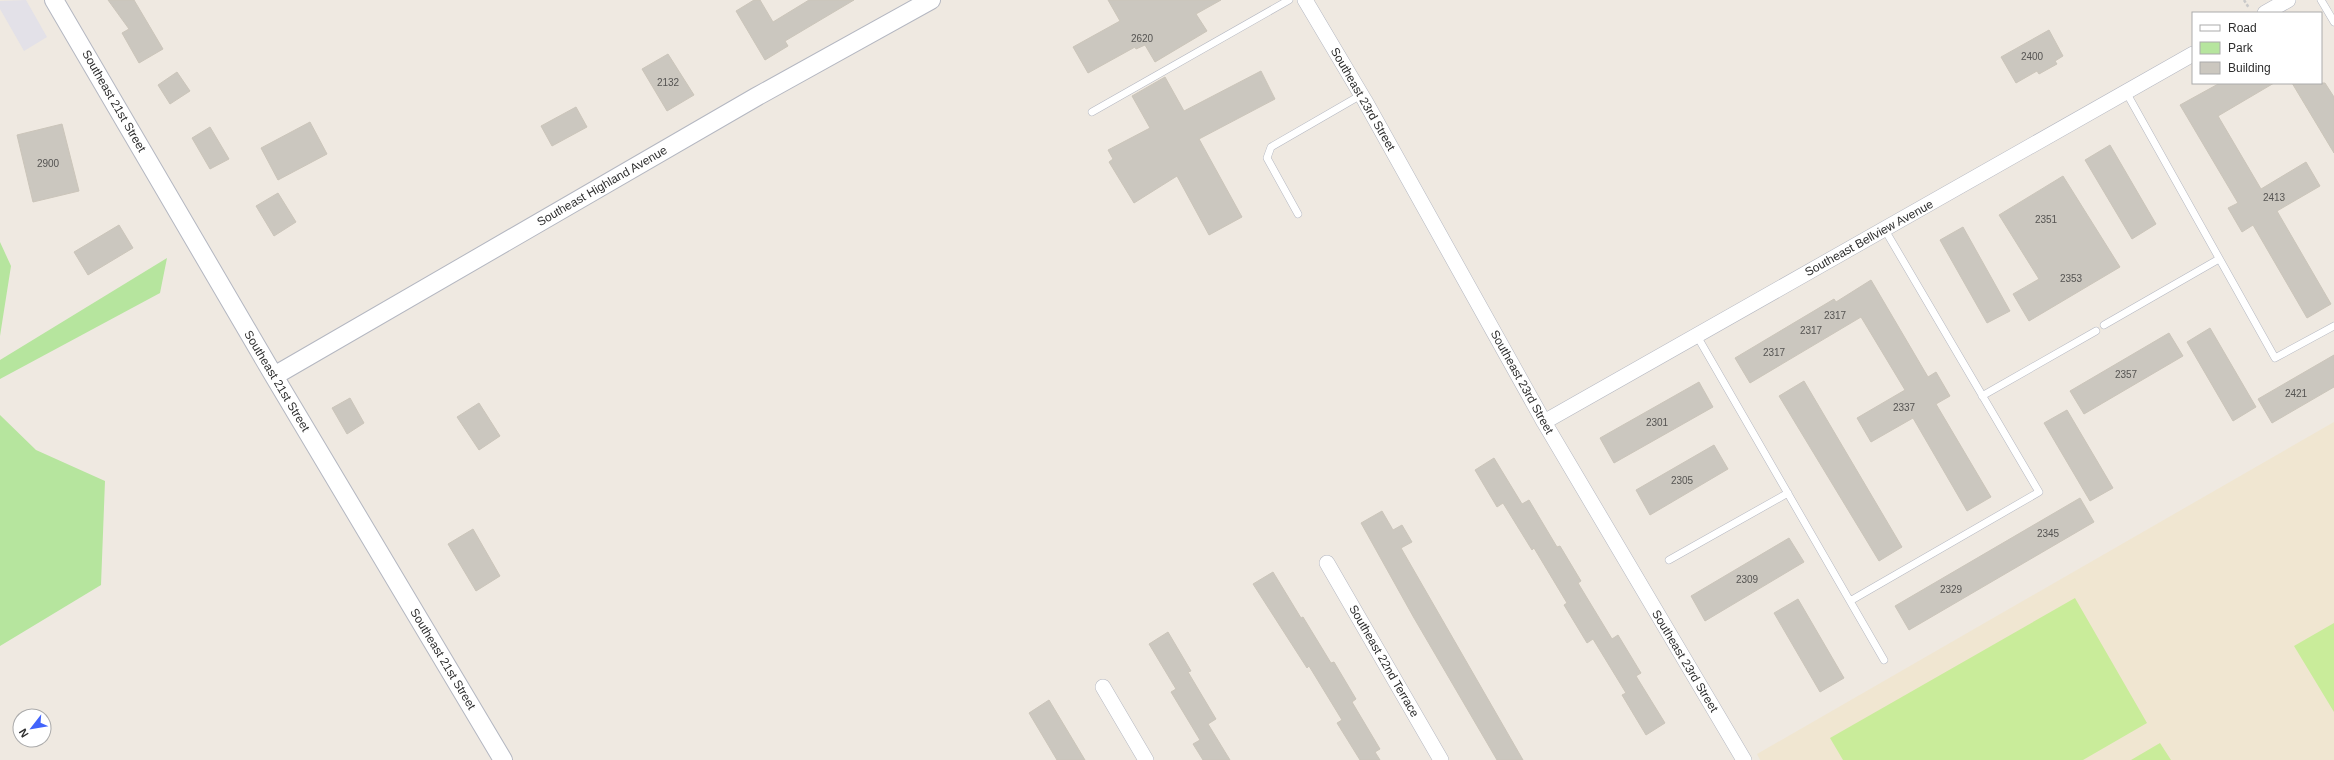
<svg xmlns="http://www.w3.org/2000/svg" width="2334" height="760" viewBox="0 0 2334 760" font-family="Helvetica,sans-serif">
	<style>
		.industrial { fill: #e3e1e8 }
		.education { fill: #f0e6d1 }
		.green { fill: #b6e59e }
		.pitch { fill: #c9ec9a }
		.building { fill: #cbc7bf; stroke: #cbc5ba }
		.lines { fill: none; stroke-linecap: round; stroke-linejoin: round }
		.service-casing { stroke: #b4b7c1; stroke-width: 8 }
		.minor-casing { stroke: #b4b7c1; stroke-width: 16 }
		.tertiary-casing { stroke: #b4b7c1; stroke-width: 20 }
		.path { stroke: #c9c9c9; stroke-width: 2.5; stroke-dasharray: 3 2; stroke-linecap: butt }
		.service { stroke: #fff; stroke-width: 7 }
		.minor { stroke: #fff; stroke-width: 15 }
		.tertiary { stroke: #fff; stroke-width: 18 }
		.labels { text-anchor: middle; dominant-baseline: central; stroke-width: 3; stroke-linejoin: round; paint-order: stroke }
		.number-label { font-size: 10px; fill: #555452 }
		.street-label { font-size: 12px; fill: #2e2e2e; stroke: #fff }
	</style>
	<rect width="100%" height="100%" fill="#efe9e1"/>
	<!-- industrial -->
	<path class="industrial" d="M26 0 47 37 24 51 0 9V1Z"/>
	<!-- education -->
	<path class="education" d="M2334 422V760H1760L1757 754Z"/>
	<!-- green -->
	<path class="green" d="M0 242 11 266 0 336Z
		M167 258 160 293 0 379V360Z
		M0 415 36 450 105 481 101 585 0 646Z"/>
	<!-- pitch -->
	<path class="pitch" d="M2075 598 2147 723 2083 760H1843L1830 738Z
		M2334 623V712L2294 646Z
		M2160 743 2171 760H2131Z"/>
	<!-- building -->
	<path class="building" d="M108 0H134L163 49 139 63 122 33 129 29Z
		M754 0H760L773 22 809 0H854L785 41 788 46 765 60 736 11Z
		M1108 0H1221L1196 14 1207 31 1155 62 1145 45 1136 49 1135 47 1088 73 1073 47 1120 21Z
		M2049 30 2063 56 2055 61 2057 64 2039 74 2037 71 2016 83 2001 57Z
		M668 54 694 95 667 111 642 69Z
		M1261 71 1275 99 1199 139 1242 217 1209 235 1177 176 1134 203 1109 162 1113 159 1108 150 1150 128 1132 96 1165 77 1184 111Z
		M177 72 190 91 170 104 158 85Z
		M2220 83H2274L2218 116 2261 189 2306 162 2320 186 2277 211 2331 304 2307 318 2253 225 2242 232 2228 208 2238 203 2180 105Z
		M2292 83H2325L2334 97V153Z
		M576 107 587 127 552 146 541 126Z
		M310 122 327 154 278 180 261 148Z
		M62 124 79 191 33 202 17 135Z
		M210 127 229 159 210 169 192 138Z
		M2110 145 2156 224 2132 239 2085 160Z
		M2063 176 2120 267 2029 321 2013 294 2039 279 1999 215Z
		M278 193 296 222 274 236 256 206Z
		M119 225 133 248 88 275 74 252Z
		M1963 227 2010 311 1987 323 1940 240Z
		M1871 280 1928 377 1936 372 1950 396 1936 404 1991 497 1967 511 1913 418 1871 442 1857 418 1905 390 1861 317 1750 383 1735 358 1834 299 1836 302Z
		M2210 328 2256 407 2233 421 2187 342Z
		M2169 333 2183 356 2084 414 2070 391Z
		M2334 355V387L2272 423 2258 399Z
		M1804 381 1902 547 1879 561 1779 396Z
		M1699 382 1713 407 1614 463 1600 438Z
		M350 398 364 423 347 434 332 408Z
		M479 403 500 436 479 450 457 417Z
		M2067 410 2113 488 2090 501 2044 423Z
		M1714 445 1728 469 1650 515 1636 490Z
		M1494 458 1522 504 1529 500 1557 547 1560 546 1581 581 1578 583 1612 639 1618 635 1641 673 1636 676 1665 723 1646 735 1622 695 1626 693 1593 639 1587 643 1564 605 1567 603 1534 548 1532 550 1503 503 1497 507 1475 470Z
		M2080 498 2094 522 1909 630 1895 606Z
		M1382 511 1393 530 1402 525 1412 542 1401 548 1523 760H1497L1414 618 1361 523Z
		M473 529 500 576 476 591 448 544Z
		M1789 538 1804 562 1705 621 1691 596Z
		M1273 572 1301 618 1303 617 1331 663 1334 662 1356 699 1352 702 1380 749 1375 752 1380 760H1360L1337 723 1342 720 1309 666 1307 668 1253 584Z
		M1798 599 1844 678 1820 692 1774 613Z
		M1168 632 1191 671 1188 672 1216 719 1208 724 1230 760H1203L1193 744 1200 740 1171 692 1176 689 1149 644Z
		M1049 700 1085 760H1057L1029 713Z"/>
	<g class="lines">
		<defs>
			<path id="service" d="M2321 0 2334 22
				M2126 92 2275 358 2334 326
				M1092 112 1289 0
				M1298 214 1267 158 1271 147 1361 95
				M2104 325 2219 259
				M1697 336 1884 660
				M1982 396 2096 331
				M1669 560 1788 493
				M1850 601 2039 492 1885 230"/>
			<path id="minor" d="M1305 0 1365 101 1544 422 1744 760
				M2265 13 2288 0
				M1544 422 2193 54
				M1327 563 1441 760
				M1103 687 1146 760"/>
			<path id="tertiary" d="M54 0 274 376 503 760
				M274 376 756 97 931 0"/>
		</defs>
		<!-- service casing -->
		<use href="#service" class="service-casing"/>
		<!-- minor casing -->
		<use href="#minor" class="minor-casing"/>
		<!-- tertiary casing -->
		<use href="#tertiary" class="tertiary-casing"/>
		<!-- path -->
		<path class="path" d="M2244 0 2249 8"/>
		<!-- service -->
		<use href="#service" class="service"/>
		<!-- minor -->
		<use href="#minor" class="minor"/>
		<!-- tertiary -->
		<use href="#tertiary" class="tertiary"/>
	</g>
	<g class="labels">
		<!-- number labels -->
		<g class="number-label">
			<text x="1142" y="38">2620</text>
			<text x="2032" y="56">2400</text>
			<text x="668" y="82">2132</text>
			<text x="48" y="163">2900</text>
			<text x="2274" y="197">2413</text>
			<text x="2046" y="219">2351</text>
			<text x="2071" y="278">2353</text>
			<text x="1835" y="315">2317</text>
			<text x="1811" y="330">2317</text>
			<text x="1774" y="352">2317</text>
			<text x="2126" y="374">2357</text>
			<text x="2296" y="393">2421</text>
			<text x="1904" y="407">2337</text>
			<text x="1657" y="422">2301</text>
			<text x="1682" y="480">2305</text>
			<text x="2048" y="533">2345</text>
			<text x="1747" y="579">2309</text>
			<text x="1951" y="589">2329</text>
		</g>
		<!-- street labels -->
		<g class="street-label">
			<text transform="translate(1363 99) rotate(60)">Southeast 23rd Street</text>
			<text transform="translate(114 101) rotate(60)">Southeast 21st Street</text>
			<text transform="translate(602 186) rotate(-30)">Southeast Highland Avenue</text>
			<text transform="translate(1869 238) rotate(-29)">Southeast Bellview Avenue</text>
			<text transform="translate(277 381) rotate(59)">Southeast 21st Street</text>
			<text transform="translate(1522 382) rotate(61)">Southeast 23rd Street</text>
			<text transform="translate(443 659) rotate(59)">Southeast 21st Street</text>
			<text transform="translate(1384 661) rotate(60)">Southeast 22nd Terrace</text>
			<text transform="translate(1685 661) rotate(59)">Southeast 23rd Street</text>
		</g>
	</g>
	<!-- legend -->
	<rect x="2192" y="12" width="130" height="72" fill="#ffffff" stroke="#ababab"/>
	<rect x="2200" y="25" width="20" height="6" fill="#ffffff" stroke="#ababab"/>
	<text x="2228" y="32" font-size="12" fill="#2e2e2e">Road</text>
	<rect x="2200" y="42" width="20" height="12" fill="#b6e59e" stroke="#ababab"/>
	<text x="2228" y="52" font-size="12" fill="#2e2e2e">Park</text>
	<rect x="2200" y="62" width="20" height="12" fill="#cbc7bf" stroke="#ababab"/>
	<text x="2228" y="72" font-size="12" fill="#2e2e2e">Building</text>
	<!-- north arrow -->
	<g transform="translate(32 728) rotate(239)"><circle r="19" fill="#ffffff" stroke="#ababab"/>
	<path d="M0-3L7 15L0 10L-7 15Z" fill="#4264fb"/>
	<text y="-6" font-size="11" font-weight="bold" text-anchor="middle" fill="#2e2e2e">N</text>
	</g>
</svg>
